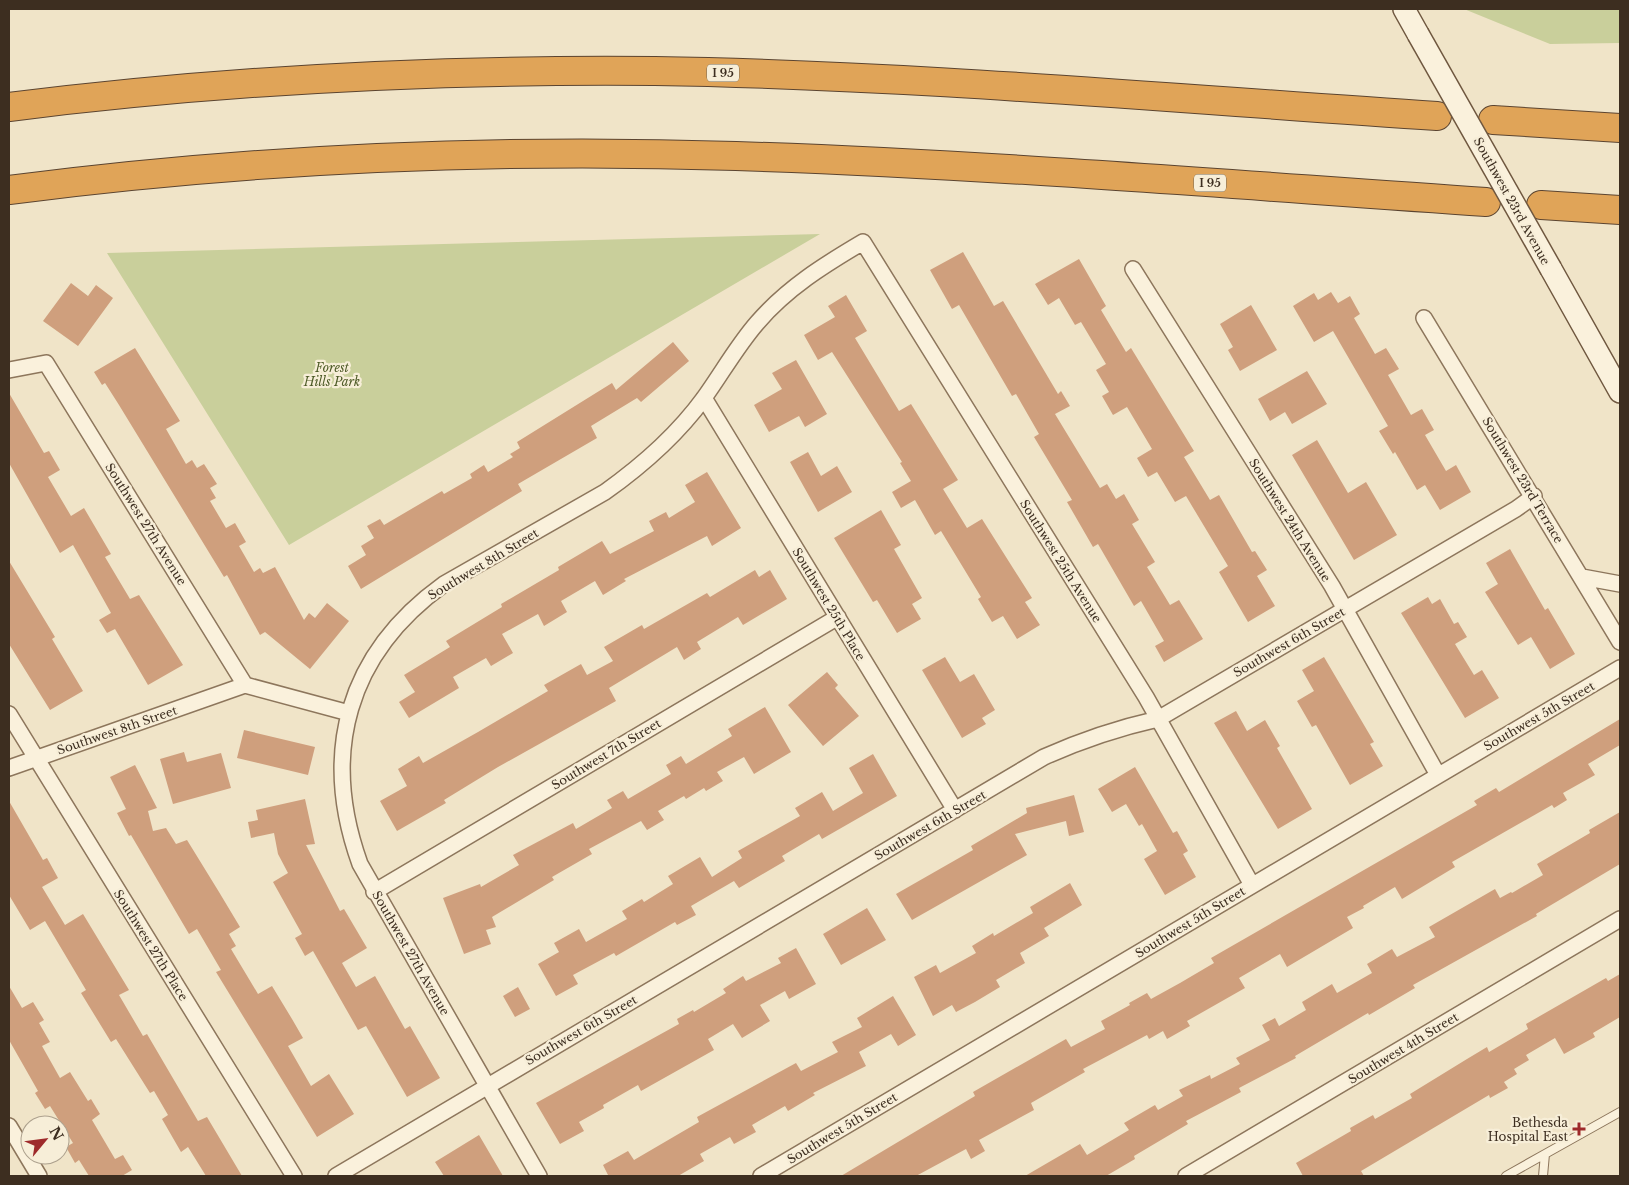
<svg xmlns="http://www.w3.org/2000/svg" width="1629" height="1185" viewBox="0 0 1629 1185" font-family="'Libre Baskerville',serif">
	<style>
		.green { fill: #c9cf9b }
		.building { fill: #cf9f7d }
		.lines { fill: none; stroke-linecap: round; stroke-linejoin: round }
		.lane-casing { stroke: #8d765c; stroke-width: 10 }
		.street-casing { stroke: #8d765c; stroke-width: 18 }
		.secondary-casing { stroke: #6f573f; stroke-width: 24 }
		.highway-casing { stroke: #5b4430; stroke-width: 30 }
		.lane { stroke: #faf1dc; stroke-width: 8 }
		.street { stroke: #faf1dc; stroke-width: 15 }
		.secondary { stroke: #faf1dc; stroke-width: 21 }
		.highway { stroke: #e0a458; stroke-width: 28 }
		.secondary-bridge-casing { stroke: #6f573f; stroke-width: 24; stroke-linecap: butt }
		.secondary-bridge { stroke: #faf1dc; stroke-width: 21 }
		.poi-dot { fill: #9e2a2b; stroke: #f7eed8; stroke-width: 2 }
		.labels { text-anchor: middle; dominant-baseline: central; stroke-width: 4.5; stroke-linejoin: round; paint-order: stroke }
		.shield { fill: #f7eed8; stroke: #756857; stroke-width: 1 }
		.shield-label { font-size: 11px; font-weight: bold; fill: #3d2e20 }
		.street-label { font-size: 12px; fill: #3d2e20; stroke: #f7eed8 }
		.park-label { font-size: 12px; font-style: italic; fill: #4d5a26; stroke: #f7eed8 }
		.poi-label { font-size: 12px; fill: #3d2e20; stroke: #f7eed8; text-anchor: end }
	</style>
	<rect width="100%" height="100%" fill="#f0e4c8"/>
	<!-- green -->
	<path class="green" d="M1464 9H1620V43L1550 44Z
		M820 234 289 545 107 253Z"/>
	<!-- building -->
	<path class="building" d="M963 252 994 306 1003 301 1058 394 1061 391 1070 406 1055 414 1100 488 1107 484 1116 499 1124 494 1139 520 1132 524 1155 562 1147 567 1170 605 1179 600 1203 639 1164 662 1155 646 1164 641 1141 601 1134 606 1098 544 1093 547 1067 502 1072 500 1034 437 1039 434 1016 394 1012 396 959 305 952 309 930 270Z
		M1079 259 1106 306 1101 310 1126 352 1131 348 1194 451 1184 457 1210 500 1219 495 1252 552 1255 551 1267 570 1257 576 1275 606 1248 622 1219 572 1228 566 1186 496 1175 502 1157 472 1148 477 1137 458 1152 449 1127 407 1113 415 1102 396 1109 392 1096 370 1106 364 1081 322 1075 325 1059 298 1048 305 1035 284Z
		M71 283 88 296 96 285 113 298 78 346 43 321Z
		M1331 292 1338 303 1350 296 1360 314 1354 318 1375 354 1386 348 1399 369 1388 375 1411 415 1422 409 1434 430 1425 435 1446 471 1456 465 1471 492 1440 510 1425 485 1417 490 1395 452 1393 454 1379 431 1388 426 1333 331 1314 342 1293 306 1314 293 1318 300Z
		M846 295 867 331 855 338 899 411 911 404 958 480 943 489 967 528 982 519 1032 598 1025 602 1040 625 1017 639 1003 616 992 622 978 599 981 597 941 531 935 535 915 500 901 508 892 492 911 481 900 463 902 462 832 352 818 360 804 335 835 317 828 306Z
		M1251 305 1277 350 1240 371 1228 350 1233 347 1220 324Z
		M673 342 689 361 641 402 637 398 591 426 597 438 518 484 522 491 361 589 348 566 366 555 361 546 374 538 367 526 380 519 384 525 442 491 444 494 472 478 470 474 484 465 488 472 513 457 510 454 520 448 517 442 612 383 616 390Z
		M135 348 180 421 166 429 186 464 192 460 197 468 204 464 217 484 210 488 216 498 210 501 226 528 235 523 246 542 239 546 254 572 260 568 263 573 275 567 304 620 309 613 315 618 327 603 349 621 310 669 265 632 260 635 227 575 224 577 119 405 105 383 102 385 94 372Z
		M796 360 827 414 805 427 799 416 769 432 754 405 782 389 772 373Z
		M1307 371 1327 404 1292 424 1285 412 1270 421 1258 399Z
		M9 393 44 453 49 451 60 470 48 477 71 516 84 508 111 554 105 557 130 599 139 595 183 665 148 685 115 629 107 633 99 620 111 613 73 545 60 553 9 463Z
		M1317 440 1348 493 1366 482 1397 535 1354 560 1292 455Z
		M808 452 821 476 837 466 852 492 818 512 790 462Z
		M707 472 741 528 712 546 707 536 624 579 626 581 603 595 595 581 561 601 567 612 544 626 538 614 502 634 513 653 491 666 486 658 453 677 459 688 409 718 399 702 415 692 404 675 450 647 446 641 502 607 501 604 559 570 558 567 602 541 610 554 654 531 649 521 666 512 669 518 695 502 685 485Z
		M881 510 901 545 894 549 922 598 912 604 921 619 897 633 877 600 873 602 834 538Z
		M1510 549 1545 610 1548 608 1575 654 1550 669 1531 637 1518 645 1485 592 1498 584 1486 563Z
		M9 561 55 637 52 639 83 691 50 710 9 644Z
		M755 570 759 577 770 570 787 599 743 625 738 617 697 642 701 649 684 660 677 647 609 688 616 701 498 767 444 800 446 803 397 831 380 801 407 786 398 769 419 756 423 763 478 732 548 691 544 685 581 664 587 675 613 661 604 647 642 625 644 629 707 593 710 597Z
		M1428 597 1432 604 1440 599 1454 624 1458 622 1467 637 1455 644 1474 675 1482 670 1499 698 1465 718 1401 613Z
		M945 657 960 682 974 674 995 710 982 718 986 724 962 738 922 670Z
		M1324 657 1374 742 1370 744 1383 766 1350 785 1316 725 1312 727 1297 701 1314 691 1302 670Z
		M827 672 838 685 835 688 859 716 823 746 788 705Z
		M765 707 791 752 754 774 744 757 717 772 723 781 706 791 704 788 686 799 684 796 658 811 664 820 647 830 641 821 589 849 592 854 552 877 554 880 492 917 496 927 486 930 491 944 464 954 443 898 480 884 481 887 519 865 513 855 573 823 576 829 612 808 607 800 623 791 628 799 671 774 666 765 681 756 686 764 732 736 728 729Z
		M1236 711 1247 731 1265 720 1280 746 1277 748 1312 809 1278 829 1214 723Z
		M1620 719V745L1588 764 1595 775 1563 793 1567 800 1554 808 1552 805 1452 862 1455 867 1402 899 1395 887 1363 906 1364 908 1347 917 1353 928 1287 967 1280 954 1239 978 1245 988 1187 1021 1190 1026 1167 1039 1163 1031 1149 1039 1147 1035 1083 1069 1085 1072 1031 1103 1034 1110 979 1140 985 1151 971 1159 966 1149 916 1176H841L975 1096 973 1092 1066 1039 1071 1047 1105 1029 1101 1021 1130 1005 1129 1003 1147 993 1151 999 1180 983 1214 963 1211 958 1477 805 1474 801 1496 788 1499 792Z
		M244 730 315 747 308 775 237 758Z
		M184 752 187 762 221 753 231 788 173 804 160 759Z
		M873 754 897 796 822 839 819 834 782 856 785 861 739 888 734 881 691 906 696 915 677 925 675 922 616 956 614 953 573 975 578 984 556 996 538 964 559 952 554 943 579 929 586 942 627 919 622 911 642 899 644 902 673 884 668 876 700 857 712 877 742 858 738 851 800 816 795 808 822 792 833 811 863 793 849 768Z
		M135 765 157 808 148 811 153 831 166 828 176 844 187 840 219 892 240 927 229 934 236 946 231 949 258 994 272 986 292 1019 303 1038 288 1046 311 1086 329 1074 354 1114 317 1137 216 972 221 970 197 929 189 934 131 835 129 836 117 813 126 809 110 777Z
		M1135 767 1173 833 1177 831 1188 851 1183 854 1196 877 1165 895 1144 859 1157 851 1142 824 1139 826 1126 804 1112 812 1098 789Z
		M1074 795 1084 832 1069 836 1066 821 1015 834 1027 855 912 920 896 894 973 850 971 846 1027 813 1026 808Z
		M305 799 315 844 306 845 340 911 344 909 367 948 342 963 356 987 375 976 405 1029 410 1026 440 1078 407 1097 366 1026 358 1030 313 951 305 956 295 938 302 934 273 882 288 873 278 854 274 833 251 838 248 822 258 820 256 810Z
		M9 801 43 860 47 858 58 878 42 887 65 925 83 914 129 990 119 995 143 1036 147 1034 198 1121 207 1117 242 1176H206L188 1147 181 1152 162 1119 168 1115 154 1091 150 1093 116 1039 111 1042 81 993 86 990 45 921 30 930 9 895Z
		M1620 812V864L1536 914 1537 916 1413 985 1415 988 1369 1015 1368 1013 1295 1056 1296 1058 1239 1088 1241 1092 1186 1121 1188 1124 1134 1156 1135 1159 1106 1176H1025L1080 1144 1087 1155 1129 1130 1124 1123 1155 1105 1158 1110 1183 1096 1179 1090 1210 1075 1211 1079 1240 1064 1236 1058 1270 1040 1262 1025 1275 1018 1279 1026 1306 1010 1302 1002 1332 984 1337 993 1372 973 1367 964 1392 949 1397 957 1435 937 1429 927 1495 889 1500 898 1511 892 1512 893 1543 875 1537 864 1590 833 1589 830Z
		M1070 883 1082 905 1044 928 1049 936 1020 953 1025 963 996 980 1000 987 975 1002 956 1012 952 1005 933 1016 914 977 936 965 940 973 976 953 972 946 993 933 994 936 1033 913 1030 907Z
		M867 908 886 940 841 965 823 934Z
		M796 948 816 984 789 999 785 991 760 1005 770 1021 742 1038 733 1024 708 1039 714 1050 641 1091 638 1085 603 1105 604 1108 579 1122 584 1131 560 1144 536 1103 679 1024 677 1019 693 1010 694 1012 726 993 723 989 743 976 746 981 781 963 778 958Z
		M1620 974V1017L1593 1033 1595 1037 1564 1054 1555 1038 1526 1055 1529 1060 1514 1069 1517 1074 1504 1082 1508 1088 1490 1098 1489 1095 1361 1171 1364 1176H1303L1296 1163 1351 1131 1350 1128 1373 1115 1375 1119 1412 1098 1410 1094 1467 1059 1487 1047 1489 1052 1528 1029 1526 1024 1606 978 1608 981Z
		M9 986 22 1008 33 1002 44 1020 39 1023 50 1042 42 1046 60 1078 70 1072 88 1101 91 1099 100 1114 92 1120 115 1159 123 1155 132 1170 122 1176H89L79 1160 75 1163 66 1147 73 1143 50 1106 45 1109 35 1093 38 1091 9 1040Z
		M518 987 530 1009 515 1017 503 996Z
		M893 996 916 1035 898 1046 891 1034 859 1052 866 1066 813 1093 815 1095 788 1111 785 1106 752 1125 756 1132 734 1144 730 1137 700 1154 704 1161 678 1176H606L608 1175 603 1165 628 1151 634 1160 699 1122 697 1117 796 1063 801 1071 838 1052 832 1042 862 1027 857 1018Z
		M479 1135 503 1176H444L435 1162Z"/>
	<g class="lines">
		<defs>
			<path id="lane" d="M1506 1176 1545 1154
				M1543 1176 1545 1154 1620 1112"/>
			<path id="street" d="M1133 269 1332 586 1438 775
				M1424 318 1620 642
				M9 370 46 363 245 685
				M704 398 955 810
				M1582 577 1620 584
				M9 714 294 1176
				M9 768 245 685 349 713
				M374 892 838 617
				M9 1126 39 1176
				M336 1176 1044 757C1082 740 1118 728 1158 719L1516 509 1534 496
				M539 1176 360 864C320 753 347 654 444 584L605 492C643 465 677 435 704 398 722 373 737 346 757 323 787 288 824 265 863 242L1146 697 1252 885
				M761 1176 1620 668
				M1186 1176 1620 919"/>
			<path id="secondary" d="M1404 9 1418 34
				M1551 269 1620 392"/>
			<path id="highway" d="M9 107C223 80 439 69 655 71 915 75 1177 99 1437 116
				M1493 120 1620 128
				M9 190C249 159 494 148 736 156 987 164 1236 185 1486 202
				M1541 205 1620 210"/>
		</defs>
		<!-- lane casing -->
		<use href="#lane" class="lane-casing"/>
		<!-- street casing -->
		<use href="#street" class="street-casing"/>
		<!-- secondary casing -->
		<use href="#secondary" class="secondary-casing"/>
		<!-- highway casing -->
		<use href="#highway" class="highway-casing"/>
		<!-- lane -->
		<use href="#lane" class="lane"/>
		<!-- street -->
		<use href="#street" class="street"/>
		<!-- secondary -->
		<use href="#secondary" class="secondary"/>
		<!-- highway -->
		<use href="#highway" class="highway"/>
		<defs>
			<path id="secondary-bridge" d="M1418 34 1551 269"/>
		</defs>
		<!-- secondary-bridge casing -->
		<use href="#secondary-bridge" class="secondary-bridge-casing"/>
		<!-- secondary-bridge -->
		<use href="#secondary-bridge" class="secondary-bridge"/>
	</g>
	<!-- markers -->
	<path class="poi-dot" d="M1576.5 1121.5h5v5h5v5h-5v5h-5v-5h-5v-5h5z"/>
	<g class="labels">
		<!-- shield labels -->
		<g class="shield">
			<rect x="707" y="64.5" width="32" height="17" rx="4"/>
			<rect x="1194" y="174.5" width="32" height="17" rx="4"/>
		</g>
		<g class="shield-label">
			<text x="723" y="73">I 95</text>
			<text x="1210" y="183">I 95</text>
		</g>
		<!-- street labels -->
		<g class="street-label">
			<text transform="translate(1512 201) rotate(61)">Southwest 23rd Avenue</text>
			<text transform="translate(1523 480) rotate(59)">Southwest 23rd Terrace</text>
			<text transform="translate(1290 520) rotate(58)">Southwest 24th Avenue</text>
			<text transform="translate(146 524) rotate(58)">Southwest 27th Avenue</text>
			<text transform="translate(1061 561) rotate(58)">Southwest 25th Avenue</text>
			<text transform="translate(483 564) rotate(-31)">Southwest 8th Street</text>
			<text transform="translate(829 604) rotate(59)">Southwest 25th Place</text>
			<text transform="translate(1289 642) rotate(-30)">Southwest 6th Street</text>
			<text transform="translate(1539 716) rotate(-30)">Southwest 5th Street</text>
			<text transform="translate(117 730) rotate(-19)">Southwest 8th Street</text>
			<text transform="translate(606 754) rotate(-31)">Southwest 7th Street</text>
			<text transform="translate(930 825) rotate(-30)">Southwest 6th Street</text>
			<text transform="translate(1190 922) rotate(-31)">Southwest 5th Street</text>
			<text transform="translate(151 945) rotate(58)">Southwest 27th Place</text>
			<text transform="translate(411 953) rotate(60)">Southwest 27th Avenue</text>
			<text transform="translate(581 1030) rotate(-30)">Southwest 6th Street</text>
			<text transform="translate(1403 1048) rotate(-31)">Southwest 4th Street</text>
			<text transform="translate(842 1128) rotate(-31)">Southwest 5th Street</text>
		</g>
		<!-- park labels -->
		<g class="park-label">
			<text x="332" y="367">Forest<tspan x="332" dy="14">Hills Park</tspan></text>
		</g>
		<!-- poi labels -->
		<g class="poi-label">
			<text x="1568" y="1122">Bethesda<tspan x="1568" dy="14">Hospital East</tspan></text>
		</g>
	</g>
	<!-- border -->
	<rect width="1629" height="1185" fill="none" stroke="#3d2e20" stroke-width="20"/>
	<!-- north arrow -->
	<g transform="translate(45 1140) rotate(61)"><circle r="24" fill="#f7eed8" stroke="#ada18e"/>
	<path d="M0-4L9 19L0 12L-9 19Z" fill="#9e2a2b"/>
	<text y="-8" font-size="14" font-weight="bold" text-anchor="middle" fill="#3d2e20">N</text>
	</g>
</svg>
